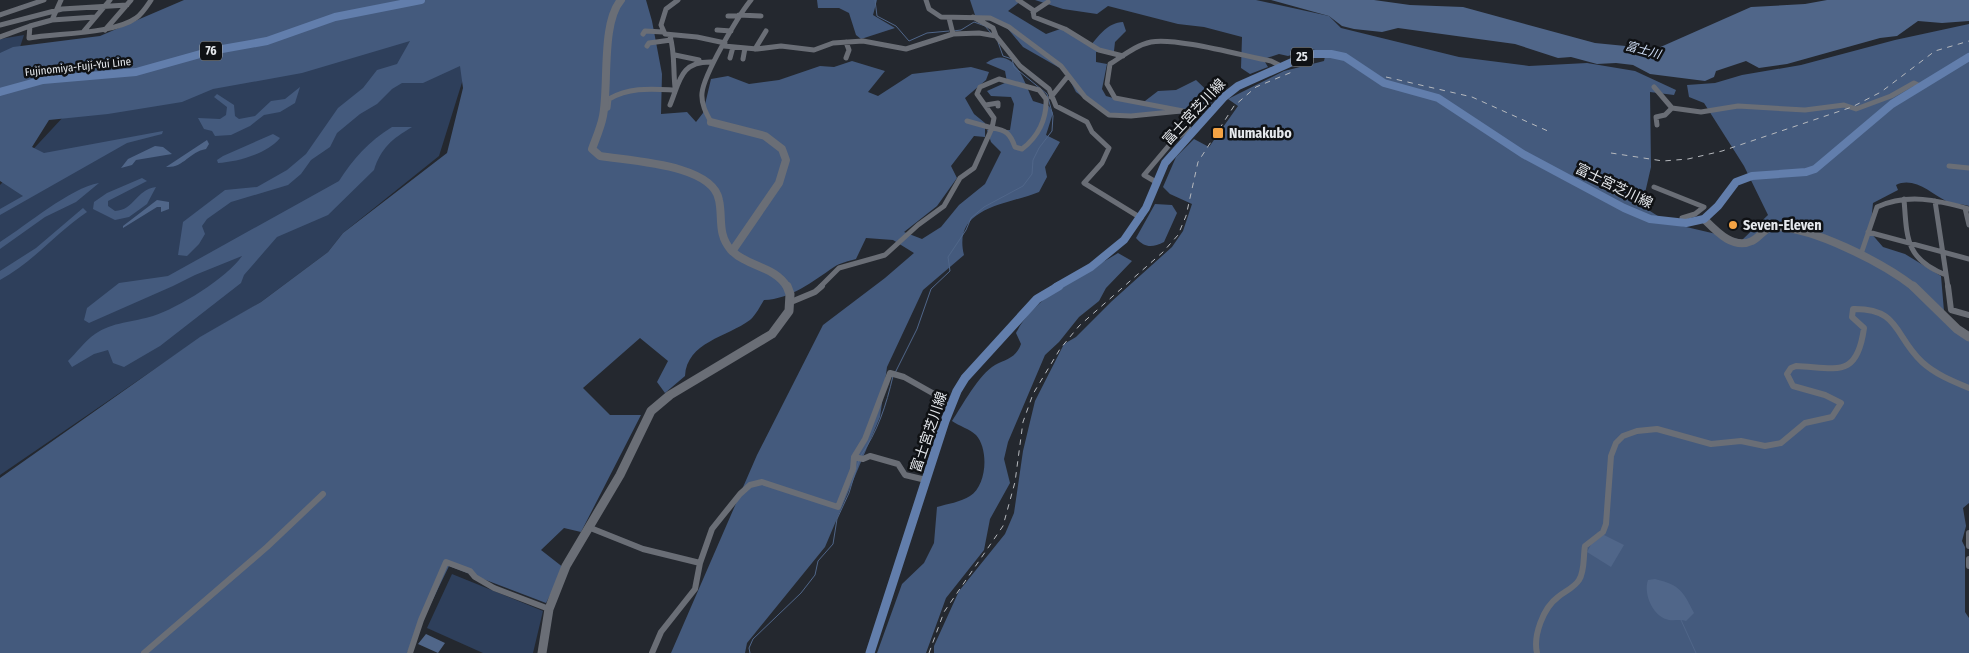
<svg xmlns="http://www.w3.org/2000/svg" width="1969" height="653" viewBox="0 0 1969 653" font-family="'Fira Sans Condensed','Noto Sans JP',sans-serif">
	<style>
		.green { fill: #2e3f5b }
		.forest { fill: #445a7d }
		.water { fill: #506689 }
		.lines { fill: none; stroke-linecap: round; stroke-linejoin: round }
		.stream { stroke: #506689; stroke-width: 1 }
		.street-far1 { stroke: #6a6e76; stroke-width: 5 }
		.street { stroke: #6a6e76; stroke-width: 6 }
		.secondary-far1 { stroke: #6a6e76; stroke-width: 8 }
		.secondary { stroke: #6a6e76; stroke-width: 9 }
		.primary-far1 { stroke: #627eac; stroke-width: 8 }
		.primary { stroke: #627eac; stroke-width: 9 }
		.rail { stroke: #b6b9be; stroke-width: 1; stroke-dasharray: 5.5 5.5; stroke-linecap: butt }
		.poi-dot { fill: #f4a344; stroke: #0f1114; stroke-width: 2 }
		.labels { text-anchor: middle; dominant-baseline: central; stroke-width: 5; stroke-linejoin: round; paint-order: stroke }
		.far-street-label { font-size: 11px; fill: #e5e8ec; stroke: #0f1114 }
		.far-water-label { font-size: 12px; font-style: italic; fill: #d1e0f8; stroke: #0f1114 }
		.shield { fill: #0f1114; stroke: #a5a8ab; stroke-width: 1 }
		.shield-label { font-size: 12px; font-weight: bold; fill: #e5e8ec }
		.street-label { font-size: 14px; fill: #e5e8ec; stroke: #0f1114 }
		.poi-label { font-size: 14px; font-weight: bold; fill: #e5e8ec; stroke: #0f1114; text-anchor: start }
	</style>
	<rect width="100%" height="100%" fill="#24282f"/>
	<!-- green -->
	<path class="green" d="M24 35 20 47 0 54V39Z
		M413 38 469 60 439 156 343 233 328 252 261 302 200 338 0 475V185L65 115Z
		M452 574 543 611 533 653H483L427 628Z"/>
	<!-- forest -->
	<path class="forest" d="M184 0H646L652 21 662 74 661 114 687 112 696 122 703 113 711 79 728 76 749 84 779 80 820 66 834 67 852 61 885 71 868 92 878 96 912 74 971 67 989 72 986 80 965 98 974 114 985 123V137L974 136 951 166 957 178 937 206 904 232 922 239 941 227 959 205 985 184 1001 152 991 142 987 130H1010L1014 104 1011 97 991 96 987 91 1007 82 1005 71 986 63C1014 43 1024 82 1033 101L1049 106 1053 113 1046 135 1060 142 1045 167 1047 177 1039 192C1007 205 952 207 964 255L923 290 887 367 880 417 825 547 747 643 745 653H671L757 455 823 325 885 278 914 253 893 240 866 238 856 259C849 261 840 263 834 267 812 282 791 299 764 300 760 306 756 315 750 320 727 337 687 342 685 376L665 393 657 382 668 361 640 338 583 388 610 415H641L581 532 564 528 541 550 564 568 546 603 449 566 407 653H0V478L200 337 261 302 328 252 343 233 447 153 463 88 460 66 423 83H402L392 89 377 104 360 114 337 133 330 147 311 160 301 174 288 185 231 202 207 219 202 226 205 234 199 244 187 256 178 255 183 222 225 190 257 187 287 170 306 154 338 108 363 88 377 70 397 64 410 41 302 73 213 89 182 102 108 114 49 120 32 147 44 153 163 131 162 134 127 143 0 215V209L23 196 0 181V53L13 47 100 36Z
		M817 0H877L873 15 895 28 861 39 856 35 849 13 839 8H818Z
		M970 0H1022L1008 11 1046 34 1063 28 1091 45C1100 34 1108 23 1123 22L1126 31 1115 42 1114 51 1096 52V62L1107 64 1102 89 1106 96 1131 103 1145 101 1158 91 1176 90 1196 80 1215 98 1205 112 1109 117 1076 92 1065 71 1023 47 1003 23 976 18Z
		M1035 0H1256L1329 16 1341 28 1459 57 1529 66 1587 63 1635 71 1676 90 1674 95 1650 92 1651 167 1642 206 1669 223 1742 240 1768 215 1744 166 1704 103 1689 97 1687 85 1715 83 1742 75 1801 65 1895 40 1969 24V206C1962 204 1952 204 1946 201 1932 194 1914 176 1896 185L1898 190 1873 203 1870 232 1883 247 1905 254 1941 276 1945 323 1969 339V503L1963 508 1966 526 1962 541 1965 547V612L1969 618V653H934V646L959 591 1005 534 1014 513 1023 451 1035 401 1064 344 1076 337 1112 301 1172 247 1183 231 1192 204 1170 194 1163 187 1176 157 1194 139 1209 147 1238 106 1228 99 1284 71 1324 61 1326 52 1310 49 1288 56 1279 54 1267 58 1265 62 1268 67 1250 74 1241 68 1242 37 1204 27 1178 24 1108 6 1097 14 1063 9Z
		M300 87 295 103 280 112 264 115 250 126 231 135 215 136 212 131 204 129 198 118 220 119 226 115 227 107 214 97 217 94 234 105 235 116 239 119 255 116 271 101 285 99Z
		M392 127H412C392 139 381 148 374 170L328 215 277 237 244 275 241 283 160 346 124 367 113 363 108 350 94 354 72 367 68 361C76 353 85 341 95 334 112 322 134 322 153 316 178 308 227 278 242 256L195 275 173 286 89 323 84 320 87 308 119 283 168 276 339 181C353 159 369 141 392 127Z
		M273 134 280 138C267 154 237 162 218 163L217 160 223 156Z
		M142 178 147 181 108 201V206L115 211C135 210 135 190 156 187L147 204 129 217 115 220 93 209 94 202 107 193Z
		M99 183 76 202 45 217 0 249V242C27 225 70 188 99 183Z
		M1155 204 1172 205 1177 213 1164 242C1152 248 1145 248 1136 238Z
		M83 208 87 212C56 233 32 263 0 280V271L36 248Z
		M1118 253 1132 261 1106 288 1099 301 1079 317 1059 342 1045 355 1008 442 1004 459 1010 483 990 519 984 550 946 598 926 653H877L902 584 924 563 934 543 937 507C947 504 961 502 970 496 987 486 989 449 976 435 970 429 959 426 952 421 962 406 979 374 995 365 1006 359 1016 358 1021 344L1016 333C1035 295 1083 275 1118 253Z"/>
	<!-- water -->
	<path class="water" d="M1271 0H1374L1410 5 1463 7 1595 43 1656 49 1751 7 1805 4 1827 0H1969V21L1942 23 1918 21 1897 36 1880 38 1787 64 1759 68 1746 61 1716 71 1714 77 1705 81 1650 74 1633 65 1616 63 1597 64 1571 57 1558 58 1515 44 1398 28 1382 32 1354 29 1342 26 1329 16Z
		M207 140 209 144 206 149C189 152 184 168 166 167Z
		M155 146 163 147 172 154 136 160 132 165 121 168 128 159Z
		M157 200 169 202V209L161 212V207H157L123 228V226Z
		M1598 532 1624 545 1611 567 1587 552Z
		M1655 579C1680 585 1683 591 1694 613L1686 621C1680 619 1675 621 1669 620 1653 617 1643 594 1648 580Z
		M426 634 445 643 438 653 418 644Z"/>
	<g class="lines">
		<!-- stream -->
		<path class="stream" d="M875 0 877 16 896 26 909 41 927 33 949 31
			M953 31 961 30 974 22 985 26 991 33
			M895 373 917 329 931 289 950 271 948 257 966 230 971 218 984 207 1023 186 1032 174 1033 160 1039 148 1052 131 1053 116 1047 94 1014 67 1012 59 1003 56 998 42
			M860 457C878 431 886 406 893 376
			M1681 620 1696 653
			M750 653 749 648 753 639 801 593 815 575 818 561 833 544 837 519 849 493 859 460"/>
		<!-- street-far1 -->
		<path class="street-far1" d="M678 0 666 9 661 25 665 34 697 37 725 43
			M926 0 929 9 941 17 990 18 1009 27 1061 66 1085 97 1109 115 1131 116 1181 111
			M1018 0 1033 10 1034 17 1065 29 1099 50 1123 56
			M1033 12 1048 2
			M0 15 44 0
			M739 15 761 16
			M728 16H738
			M973 17 993 28 996 36 1020 66 1049 89 1056 106 1087 122 1092 132 1109 148 1102 163 1084 183 1141 218
			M949 18 953 34
			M52 20 61 0
			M0 25 62 9 127 5
			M30 26 52 20 95 17
			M105 30 131 0
			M717 30 731 31
			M84 31 110 0
			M643 34 645 31 663 32
			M670 36C675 53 673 69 675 87
			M0 37 30 26 29 38C58 33 114 34 136 18 142 14 147 6 151 0
			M846 42 849 50 846 58
			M647 46 649 43 671 40
			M724 46 757 49 781 46 814 50 833 43 863 41 906 49 953 34 979 33 996 36
			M755 49 766 31
			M675 55 699 60
			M730 58 733 47
			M743 59 745 48
			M999 79 1039 90 1046 99C1047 119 1038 137 1022 149L1015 147C1010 133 1006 130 992 128L994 118 977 94 980 87Z
			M1654 87 1672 108
			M1051 97 1068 76
			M670 105C680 81 680 61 712 62
			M986 105 998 103V106
			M604 110 608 108 609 99C630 87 651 89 674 90
			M967 121 992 128
			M711 122C706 113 701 104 702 93 704 74 738 16 751 0
			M1657 125 1656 117 1665 115 1672 108 1701 112 1738 106 1805 110 1844 105 1856 109 1891 96 1914 83 1920 86
			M1949 166 1969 168
			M1156 182 1144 175 1171 143 1188 129 1191 118 1183 111 1115 98 1107 84 1110 64C1123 56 1136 45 1151 42 1175 37 1244 56 1271 61L1281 66
			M1654 187 1704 207 1695 214 1682 218 1686 223
			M1904 199C1907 238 1905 259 1946 275
			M1935 201 1948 287
			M1965 208 1969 225
			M1868 232 1969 259
			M1861 254 1877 207C1908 193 1937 200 1969 209
			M820 287 839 268 885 255 918 225 944 206 960 178 974 168 992 128"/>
		<!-- street -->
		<path class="street" d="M1948 286 1951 310 1969 315
			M791 302 815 292 822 286
			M854 457 863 459 870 456 898 464 905 475 926 480
			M588 527 643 549 700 563
			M1969 533V546
			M1969 559V566
			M144 653 267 547 323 494
			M410 653 421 620 446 562 470 571 475 577 494 588 549 609
			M652 653 661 632 695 589 700 563 712 529 740 494 750 485 762 482 838 507 853 469 854 457 865 439 890 373 904 377 952 404
			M1537 653C1533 636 1543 608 1558 597 1565 591 1574 588 1579 580 1585 571 1583 557 1585 546L1603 532 1606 524 1611 456 1616 443 1623 436 1637 431 1657 429 1711 444 1741 441 1765 446 1781 443 1805 423 1832 417 1841 403 1825 395 1793 386 1787 374 1791 368 1796 366C1837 368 1857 379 1864 328L1852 317 1853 309C1900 308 1894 336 1922 362 1935 374 1952 381 1969 388"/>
		<!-- secondary-far1 -->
		<path class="secondary-far1" d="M621 0C601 23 609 86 603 116 601 127 596 138 592 149L600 156C629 161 713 164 719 200 723 218 717 234 731 250 747 267 775 266 787 287
			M711 122 765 136 782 149 786 160 779 183 733 250
			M1704 219C1716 231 1733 250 1752 241 1759 238 1763 230 1771 227 1810 225 1883 263 1914 287"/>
		<!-- secondary -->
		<path class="secondary" d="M1913 286 1957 329 1969 337
			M542 653 549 609 566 566 620 475 651 411 670 395 772 334 789 311 790 294 787 286"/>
		<!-- primary-far1 -->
		<path class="primary-far1" d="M0 92 43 80 136 72 211 51 267 41 335 17 421 0
			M1056 287 1091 267 1124 240 1146 208 1165 163 1224 97 1238 86 1310 54H1331L1345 57 1384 83 1438 98 1523 154 1624 208 1650 219 1686 223 1704 219 1718 206 1736 182 1752 176 1806 172 1815 169 1892 104 1969 57"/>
		<!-- primary -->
		<path class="primary" d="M870 653 945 421 957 391 965 378 1037 299 1059 286"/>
		<!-- rail -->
		<path class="rail" d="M1386 77 1472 97 1550 132
			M1611 153 1663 161 1688 159 1722 151 1852 107 1881 92 1935 51 1969 41
			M929 653 944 612 1003 526 1015 482 1023 422 1033 394 1060 349 1079 326 1163 252 1178 235 1186 216 1198 162 1234 106 1256 87 1292 72"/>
	</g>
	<!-- markers -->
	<g class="poi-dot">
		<rect x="1212" y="127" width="12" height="12" rx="2.5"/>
		<circle cx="1733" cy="225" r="5"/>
	</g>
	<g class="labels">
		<!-- far-street labels -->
		<g class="far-street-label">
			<text transform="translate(78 67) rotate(-6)">Fujinomiya-Fuji-Yui Line</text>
		</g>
		<!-- far-water labels -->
		<g class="far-water-label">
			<text transform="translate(1643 50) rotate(15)">富士川</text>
		</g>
		<!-- shield labels -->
		<g class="shield">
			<rect x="200" y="41.5" width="22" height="19" rx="4"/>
			<rect x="1291" y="47.5" width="22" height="19" rx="4"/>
		</g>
		<g class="shield-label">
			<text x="211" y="51">76</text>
			<text x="1302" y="57">25</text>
		</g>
		<!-- street labels -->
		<g class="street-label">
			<text transform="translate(1194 112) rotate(-47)">富士宮芝川線</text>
			<text transform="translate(1614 186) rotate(26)">富士宮芝川線</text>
			<text transform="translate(929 432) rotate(-71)">富士宮芝川線</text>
		</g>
		<!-- poi labels -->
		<g class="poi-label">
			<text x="1229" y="133">Numakubo</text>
			<text x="1743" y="225">Seven-Eleven</text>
		</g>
	</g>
</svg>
